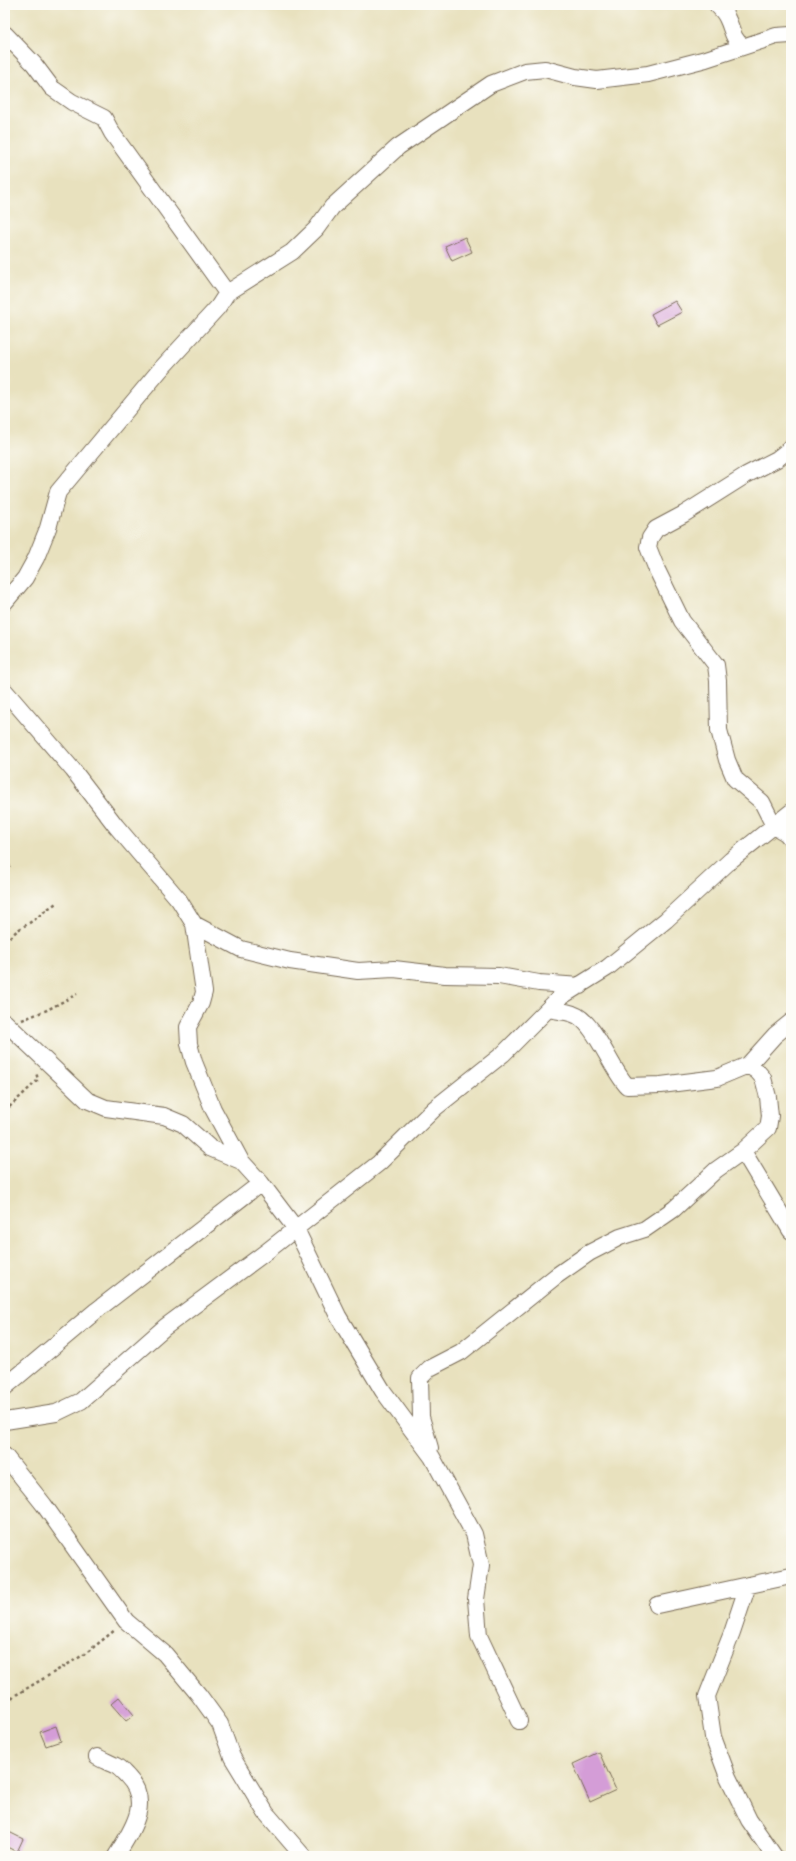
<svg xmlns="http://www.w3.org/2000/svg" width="796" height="1861" viewBox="0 0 796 1861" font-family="'IM FELL English',serif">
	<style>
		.building { fill: #d49dd7 }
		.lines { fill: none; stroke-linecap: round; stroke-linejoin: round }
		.minor-casing { stroke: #786a56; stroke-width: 18 }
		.path { stroke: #786a56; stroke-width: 2.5; stroke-dasharray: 3 3; stroke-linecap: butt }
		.minor { stroke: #fff; stroke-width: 16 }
	</style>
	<rect width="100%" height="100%" fill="#fdfcf7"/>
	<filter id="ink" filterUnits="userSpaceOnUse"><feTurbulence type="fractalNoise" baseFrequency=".025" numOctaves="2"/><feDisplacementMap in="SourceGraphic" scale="8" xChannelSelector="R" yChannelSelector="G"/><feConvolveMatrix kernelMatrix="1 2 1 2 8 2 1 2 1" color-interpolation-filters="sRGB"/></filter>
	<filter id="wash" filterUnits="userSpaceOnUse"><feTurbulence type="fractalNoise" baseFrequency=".012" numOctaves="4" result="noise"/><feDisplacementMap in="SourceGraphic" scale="16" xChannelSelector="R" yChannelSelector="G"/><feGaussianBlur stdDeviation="0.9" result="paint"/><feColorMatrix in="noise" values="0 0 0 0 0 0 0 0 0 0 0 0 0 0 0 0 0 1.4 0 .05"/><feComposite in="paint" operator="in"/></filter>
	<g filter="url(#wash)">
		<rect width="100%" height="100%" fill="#e8e1be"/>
		<g id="blocks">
			<!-- building -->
			<path class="building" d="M465 237 472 252 452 261 445 246Z
				M675 301 682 312 657 325 651 314Z
				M119 1697 134 1715 126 1721 111 1704Z
				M56 1726 61 1741 46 1746 40 1732Z
				M599 1752 616 1790 590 1802 573 1764Z
				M5 1830 23 1839 17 1852 5 1846Z"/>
		</g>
	</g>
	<g filter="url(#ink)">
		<use href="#blocks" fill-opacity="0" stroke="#786a56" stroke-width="1"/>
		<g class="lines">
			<defs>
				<path id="minor" d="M717 5C721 9 725 13 727 18 733 30 731 36 742 46
					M5 34 34 64 52 88 72 102 104 118 112 133 227 293
					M791 448 777 459 746 475 684 514 656 529 650 538 648 547 657 570 682 621 716 665 718 681 719 730 727 760 735 779 762 802 774 826 786 833 791 839
					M5 602 25 578 36 558 48 528 58 492 160 370 218 307 227 293 292 252 316 229 332 207 398 147 491 84 525 71 545 69 575 77 597 80 648 74 706 59 776 36 791 35
					M5 691 73 770 116 826 179 900 194 924 204 992 201 1003 188 1027 189 1044 194 1062 213 1109 241 1161 261 1183 296 1229 338 1316 383 1391 432 1457 474 1534 481 1565 476 1599 479 1636 519 1721
					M194 924 241 949 290 961 358 971 394 969 445 975 499 976 539 983 580 986
					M549 1009C557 1011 565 1011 573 1014 595 1021 610 1068 627 1086L661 1085 717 1078 748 1065 775 1035 791 1022
					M5 1022 87 1100 106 1108 164 1116 183 1124 210 1148 241 1161
					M743 1151 791 1231
					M5 1387 97 1310 261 1183
					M5 1421 56 1413 81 1401 165 1327 266 1252 379 1163 435 1108 503 1054 559 998 607 968 666 920 731 860 791 812
					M430 1448 421 1417 420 1378 430 1368 461 1352 556 1276 589 1253 620 1237 645 1229 674 1209 716 1170 743 1151 768 1128 770 1116 768 1097 763 1078 757 1071 748 1065
					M5 1456 44 1505 126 1621 165 1654 199 1695 220 1724 232 1757 266 1813 303 1856
					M748 1585 732 1633 707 1696 713 1737 728 1777 749 1820 774 1856
					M657 1605 791 1576
					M97 1757C103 1760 110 1763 116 1766 120 1768 124 1773 127 1776 153 1802 131 1831 116 1856"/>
			</defs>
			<!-- minor casing -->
			<use href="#minor" class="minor-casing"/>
			<!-- path -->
			<path class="path" d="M5 861 10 867
				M5 941 18 930 34 920 46 910 58 902
				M22 1020 47 1010 77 994
				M5 1111 38 1080 36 1072
				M5 1709 14 1696 85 1654 115 1630"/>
			<!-- minor -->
			<use href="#minor" class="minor"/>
		</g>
	</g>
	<!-- margin -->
	<rect width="796" height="1861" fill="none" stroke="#fdfcf7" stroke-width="20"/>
</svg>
